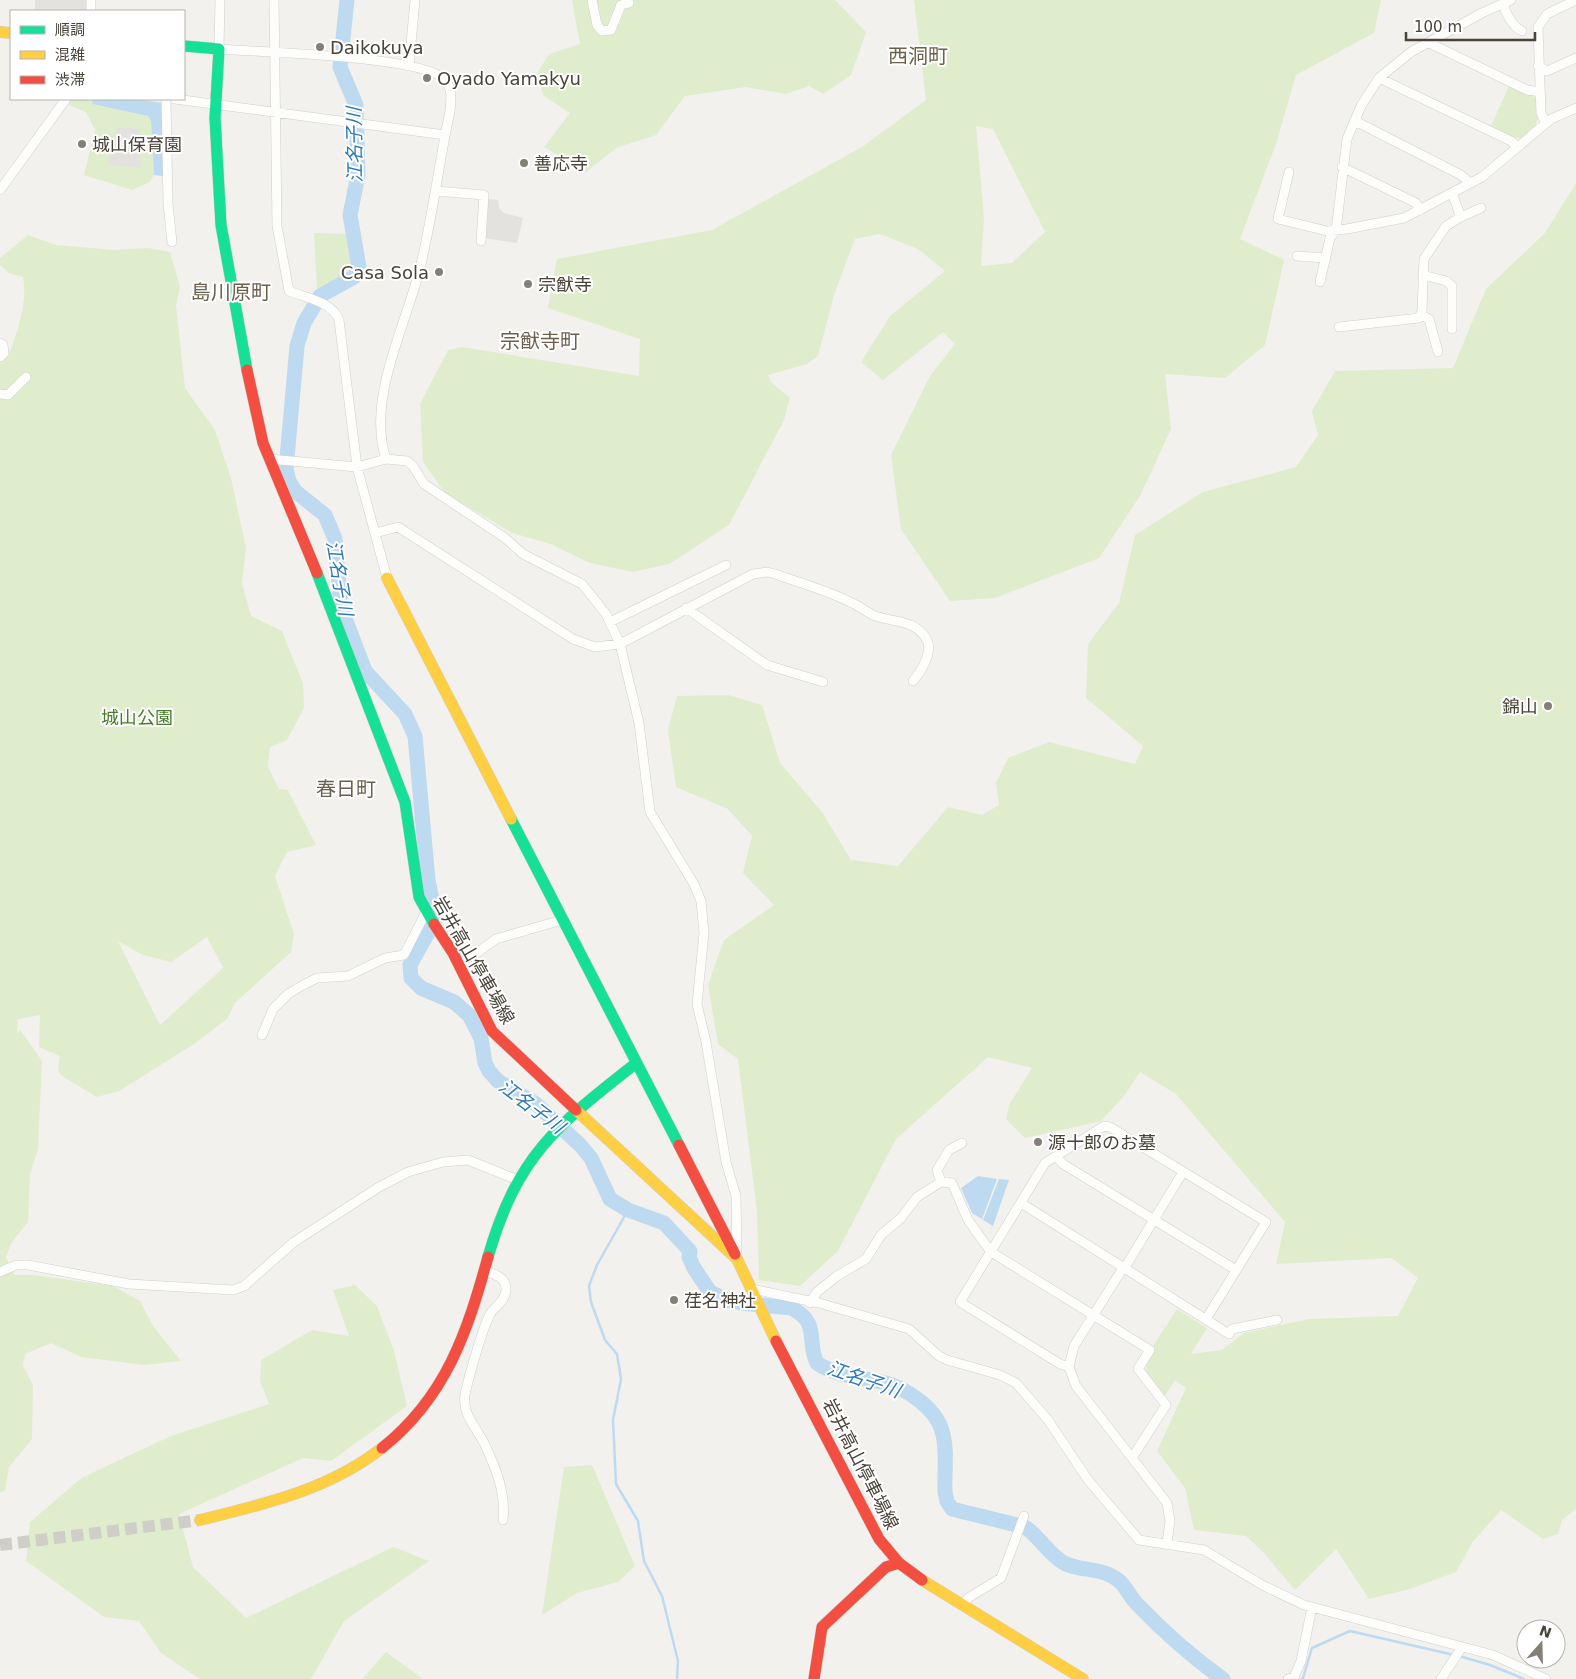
<svg xmlns="http://www.w3.org/2000/svg" width="1576" height="1679" viewBox="0 0 1576 1679" font-family="'DejaVu Sans','Noto Sans JP',sans-serif">
	<style>
		.green { fill: #dfedcd; fill-rule: evenodd }
		.parking { fill: #e4e2de }
		.water { fill: #bddaf0 }
		.lines { fill: none; stroke-linecap: round; stroke-linejoin: round }
		.stream { stroke: #bddaf0; stroke-width: 2.5 }
		.river { stroke: #bddaf0; stroke-width: 15 }
		.secondary-tunnel { stroke: #d0cec9; stroke-width: 12; stroke-dasharray: 12 6; stroke-linecap: butt }
		.street-casing { stroke: #d0cfca; stroke-width: 10 }
		.fast-casing { stroke: #d2cec4; stroke-width: 12 }
		.slow-casing { stroke: #d2cec4; stroke-width: 12 }
		.jam-casing { stroke: #d2cec4; stroke-width: 12 }
		.street { stroke: #fdfdfc; stroke-width: 9 }
		.fast { stroke: #16e098; stroke-width: 11 }
		.slow { stroke: #ffcf43; stroke-width: 11 }
		.jam { stroke: #f24e42; stroke-width: 11 }
		.poi-dot { fill: #848077; stroke: #fff; stroke-width: 2 }
		.labels { text-anchor: middle; dominant-baseline: central; stroke-width: 4; stroke-linejoin: round; paint-order: stroke }
		.poi-label { font-size: 18px; fill: #494338; stroke: #fff; text-anchor: start }
		.park-label { font-size: 18px; fill: #467d29; stroke: #fff }
		.street-label { font-size: 18px; fill: #494338; stroke: #fff }
		.water-label { font-size: 19px; font-style: italic; fill: #2e79b8; stroke: #fff }
		.quarter-label { font-size: 20px; fill: #6c614f; stroke: #fff }
	</style>
	<rect width="100%" height="100%" fill="#f2f1ed"/>
	<!-- green -->
	<path class="green" d="M572 0H835L866 32 851 75 823 94 809 86 786 94 746 87 685 96 656 135 616 148 586 172 544 147 570 113 544 96 536 75 549 54 580 44Z
		M914 0H1381L1374 33 1296 75 1276 144 1240 239 1284 260 1265 345 1225 378 1165 374 1171 429 1140 496 1099 558 995 598 950 601 901 529 891 455 930 376 955 344 943 332 883 380 861 362 890 316 945 271 918 249 880 234 855 239 834 295 818 356 807 364 768 375 771 382 790 398 784 420 729 525 669 564 633 572 590 563 548 543 512 533 445 493 423 462 420 404 448 350 462 347 639 376 640 339 548 308 557 259 712 230 862 147 926 100ZM976 126 993 129 1045 232 1012 263 981 266 984 217Z
		M1509 86C1516 89 1528 92 1534 97 1546 108 1535 137 1519 138 1511 139 1498 130 1491 126Z
		M73 99H93L92 104 148 116 151 121 154 175 150 182 132 190 84 175 95 130 86 112 67 104Z
		M1576 183V1509L1562 1520 1558 1534 1543 1539 1501 1510 1472 1543 1456 1572 1410 1589 1369 1599 1336 1549 1295 1590 1263 1552 1246 1536 1194 1530 1185 1488 1157 1451 1186 1388 1175 1380 1165 1396C1147 1373 1139 1375 1155 1348L1153 1346 1177 1309 1207 1328 1191 1354 1222 1350 1244 1333 1309 1319 1398 1316 1418 1278 1392 1258 1276 1264 1285 1222 1176 1094 1140 1072 1125 1095 1101 1121 1025 1138 1006 1119 1009 1105 1032 1068 988 1057 896 1139 838 1251 800 1286 759 1280 757 1211 738 1059 718 1044 708 985 724 940 774 905 743 873 752 836 728 809 676 787 668 730 677 696 728 695 762 705 780 763 822 812 851 860 898 866 948 807 982 815 999 805 996 783 1008 758 1049 742 1135 764 1143 746 1086 698 1088 644 1119 603 1135 535 1203 492 1296 467 1318 435 1312 411 1335 371 1453 368 1486 289 1545 233Z
		M314 233 347 234C359 274 348 271 317 291Z
		M28 235 56 245 114 250 148 248 170 252 180 287 176 305 185 388 215 430 231 478 246 548 242 583 251 616 282 631 303 684 304 708 287 740 270 747 268 767 279 789 288 790 316 845 287 852 275 876 294 934 291 952 235 1003 227 1019 194 1044 119 1091 97 1097 62 1076 58 1071 60 1056 39 1047 40 1015 18 1019 17 1034 20 1030 42 1061 38 1149 30 1175 28 1222 12 1242 6 1257 15 1275H34L113 1286 140 1301 153 1326 181 1361 144 1365 81 1357 51 1343 25 1354 23 1366 33 1385 32 1439 9 1467 5 1491 0 1492V351L8 357C17 333 28 303 23 277L9 273 0 265V258ZM207 937 223 968 160 1025 118 941 143 955 171 962Z
		M355 1285 377 1306 394 1351 407 1406 331 1461 303 1458 179 1514 193 1567 246 1618 393 1547 429 1561 344 1621 311 1679H200L161 1653 139 1621 104 1617 26 1561 30 1522 83 1477 171 1436 269 1404 260 1381 261 1360 312 1330 349 1336 333 1290Z
		M592 1465 635 1566 618 1582 577 1593 542 1615 564 1467Z
		M386 1652 423 1679H362Z"/>
	<!-- parking -->
	<path class="parking" d="M35 0H87L86 11H35Z
		M118 127 140 129 141 168 108 165 110 145Z
		M488 199 498 200 499 208 504 213 523 218 517 243 484 238Z"/>
	<!-- water -->
	<path class="water" d="M93 99H135L163 103V176L154 175 151 121 148 116 92 104Z
		M978 1176 997 1179 982 1219 972 1213 961 1188Z
		M999 1179 1009 1180 993 1226 983 1220Z"/>
	<g class="lines">
		<!-- stream -->
		<path class="stream" d="M628 1210 597 1265 589 1286 591 1302 605 1340 617 1354 621 1379 613 1420 616 1484 638 1521 644 1561 662 1596 678 1661 677 1679
			M1459 1656 1490 1665 1524 1679
			M1301 1679 1303 1678 1312 1648 1350 1631 1454 1655"/>
		<!-- river -->
		<path class="river" d="M347 0 340 67 356 105 358 175 350 215 359 267 354 277 320 296 304 323 297 346 286 469 289 481 295 491 325 515 335 539 341 608 365 671 405 714 415 736 428 880 435 914 430 929 410 965 411 978 421 988 454 1002 469 1015 481 1038 485 1063 489 1071 498 1081 536 1104 580 1145 591 1158 610 1199 628 1210 664 1223 690 1251 689 1257 694 1268 710 1292 727 1300 742 1303 791 1308C821 1322 806 1342 817 1363 834 1375 862 1378 882 1382 905 1387 936 1408 942 1431 948 1450 944 1473 945 1492L947 1501 952 1509 1025 1527C1040 1537 1048 1554 1064 1563 1081 1572 1102 1567 1118 1580 1126 1586 1130 1597 1137 1604 1163 1631 1192 1657 1223 1679"/>
		<!-- secondary-tunnel -->
		<path class="secondary-tunnel" d="M0 1545 200 1520"/>
		<defs>
			<path id="street" d="M220 0 219 49C259 52 421 56 444 79 453 88 451 100 450 111 439 162 433 214 421 264 407 324 366 398 386 459
				M274 0 277 226 289 291C306 298 333 302 339 320L357 467 387 578
				M592 0 597 25 602 31 611 30 621 5 629 3
				M1503 3C1505 13 1513 27 1522 31
				M91 11V0
				M1429 43 1527 90 1540 92
				M409 65 415 0
				M1538 66 1547 71 1576 58
				M1379 78 1511 141 1518 147
				M166 99 168 204 172 242
				M175 99 445 135
				M1355 121 1461 175 1470 183
				M1546 123 1541 113 1538 27 1547 14 1576 0
				M1342 167 1416 203 1420 210
				M1289 172 1278 219 1327 231 1347 229 1404 218 1482 177 1551 119 1576 108
				M0 190 66 99
				M436 191 484 195 481 241
				M1459 218 1481 208
				M1297 256 1326 258
				M1423 275 1446 281 1452 286V329
				M1320 282 1330 238 1336 230 1347 139 1361 106 1379 78 1411 52 1482 13 1511 0
				M1421 315 1429 319 1438 352
				M1339 327 1419 318 1422 311 1424 259 1446 226 1459 218V212L1452 193
				M0 343 3 345 4 353 0 357
				M0 394 8 395 26 377
				M269 459 357 467 386 459 407 461 413 466 424 484 505 538 523 554 582 584 606 614 620 644 639 723 650 812 694 884 701 901 704 933 697 1004 706 1042 726 1162 736 1196 737 1256
				M375 533 398 527 573 639 595 647 620 644 753 574 767 572 775 574C800 583 826 590 850 602 858 605 865 611 873 615 891 623 915 618 927 640 933 652 921 672 913 681
				M686 608 767 665 823 682
				M610 622 726 565
				M460 965 496 939 562 920
				M262 1035 273 1009 288 994 303 985 317 978 348 976 385 958 404 955 426 912
				M1056 1156 1063 1164 1236 1270
				M941 1182 937 1170 949 1150 962 1143
				M1021 1203 1229 1334 1232 1329 1277 1320
				M1123 1268 1074 1346 1069 1367 1076 1386 1167 1503 1170 1521 1167 1543
				M1124 1269 1183 1172
				M485 1271C494 1274 506 1277 506 1289 506 1301 495 1306 490 1314 483 1327 468 1379 465 1395 462 1414 476 1427 484 1443 496 1468 506 1493 503 1520
				M0 1272 16 1265H28L129 1284 233 1290 244 1286 294 1242 379 1187 408 1172 443 1162 468 1160 518 1180
				M752 1289 819 1303 909 1329 939 1356 947 1360 1000 1375 1016 1383 1048 1420 1088 1480 1139 1540 1204 1550 1264 1586 1304 1605 1493 1655 1546 1679
				M810 1303 817 1292 837 1276 866 1259 881 1235 901 1218 917 1197 941 1182 952 1183 968 1220 991 1252 1150 1350 1138 1369 1166 1405 1132 1458
				M1069 1367 1060 1364 960 1302 1045 1163 1104 1126 1110 1127 1266 1222 1206 1319
				M963 1606 968 1598 1001 1578 1024 1516
				M1288 1679 1294 1677 1301 1661 1312 1607
				M1441 1679 1462 1647"/>
			<path id="fast" d="M184 46 219 49 215 118 221 225 247 370
				M317 573 405 802 419 897 434 924
				M511 819 679 1145
				M488 1257C517 1156 556 1126 635 1064"/>
			<path id="slow" d="M0 32 11 33
				M387 578 511 819
				M576 1110 737 1259 776 1341
				M200 1520C265 1504 328 1490 382 1448
				M922 1580 1083 1679"/>
			<path id="jam" d="M247 370 263 443 317 573
				M434 924 453 953 492 1031 576 1110
				M679 1145 735 1254
				M776 1341 879 1539 899 1563 922 1580
				M382 1448C446 1397 467 1333 488 1257
				M814 1679 822 1627 886 1567 899 1563"/>
		</defs>
		<!-- street casing -->
		<use href="#street" class="street-casing"/>
		<!-- fast casing -->
		<use href="#fast" class="fast-casing"/>
		<!-- slow casing -->
		<use href="#slow" class="slow-casing"/>
		<!-- jam casing -->
		<use href="#jam" class="jam-casing"/>
		<!-- street -->
		<use href="#street" class="street"/>
		<!-- fast -->
		<use href="#fast" class="fast"/>
		<!-- slow -->
		<use href="#slow" class="slow"/>
		<!-- jam -->
		<use href="#jam" class="jam"/>
	</g>
	<!-- markers -->
	<g class="poi-dot">
		<circle cx="320" cy="47" r="5"/>
		<circle cx="427" cy="78" r="5"/>
		<circle cx="82" cy="144" r="5"/>
		<circle cx="524" cy="163" r="5"/>
		<circle cx="439" cy="272" r="5"/>
		<circle cx="528" cy="284" r="5"/>
		<circle cx="1548" cy="706" r="5"/>
		<circle cx="1038" cy="1142" r="5"/>
		<circle cx="674" cy="1300" r="5"/>
	</g>
	<g class="labels">
		<!-- poi labels -->
		<g class="poi-label">
			<text x="330" y="47">Daikokuya</text>
			<text x="437" y="78">Oyado Yamakyu</text>
			<text x="92" y="144">城山保育園</text>
			<text x="534" y="163">善応寺</text>
			<text x="429" y="272" text-anchor="end">Casa Sola</text>
			<text x="538" y="284">宗猷寺</text>
			<text x="1538" y="706" text-anchor="end">錦山</text>
			<text x="1048" y="1142">源十郎のお墓</text>
			<text x="684" y="1300">荏名神社</text>
		</g>
		<!-- park labels -->
		<g class="park-label">
			<text x="137" y="717">城山公園</text>
		</g>
		<!-- street labels -->
		<g class="street-label">
			<text transform="translate(474 960) rotate(60)">岩井高山停車場線</text>
			<text transform="translate(861 1464) rotate(63)">岩井高山停車場線</text>
		</g>
		<!-- water labels -->
		<g class="water-label">
			<text transform="translate(354 145) rotate(-91)">江名子川</text>
			<text transform="translate(340 578) rotate(80)">江名子川</text>
			<text transform="translate(532 1106) rotate(37)">江名子川</text>
			<text transform="translate(864 1379) rotate(19)">江名子川</text>
		</g>
		<!-- quarter labels -->
		<g class="quarter-label">
			<text x="918" y="56">西洞町</text>
			<text x="231" y="292">島川原町</text>
			<text x="540" y="341">宗猷寺町</text>
			<text x="346" y="789">春日町</text>
		</g>
	</g>
	<!-- legend -->
	<rect x="10" y="10" width="175" height="90" fill="#ffffff" stroke="#b6b4af"/>
	<rect x="20" y="26" width="25" height="8" fill="#16e098" stroke="#b6b4af"/>
	<text x="55" y="35" font-size="15" fill="#494338">順調</text>
	<rect x="20" y="51" width="25" height="8" fill="#ffcf43" stroke="#b6b4af"/>
	<text x="55" y="60" font-size="15" fill="#494338">混雑</text>
	<rect x="20" y="76" width="25" height="8" fill="#f24e42" stroke="#b6b4af"/>
	<text x="55" y="85" font-size="15" fill="#494338">渋滞</text>
	<!-- north arrow -->
	<g transform="translate(1541 1644) rotate(20)"><circle r="24" fill="#ffffff" stroke="#b6b4af"/>
	<path d="M0-4L9 19L0 12L-9 19Z" fill="#848077"/>
	<text y="-8" font-size="14" font-weight="bold" text-anchor="middle" fill="#494338">N</text>
	</g>
	<!-- scale -->
	<path d="M1406 32v8h129v-8" fill="none" stroke="#494338" stroke-width="2.5"/>
	<text x="1414" y="32" font-size="15" fill="#494338" stroke="#ffffff" stroke-width="4" paint-order="stroke">100 m</text>
</svg>
